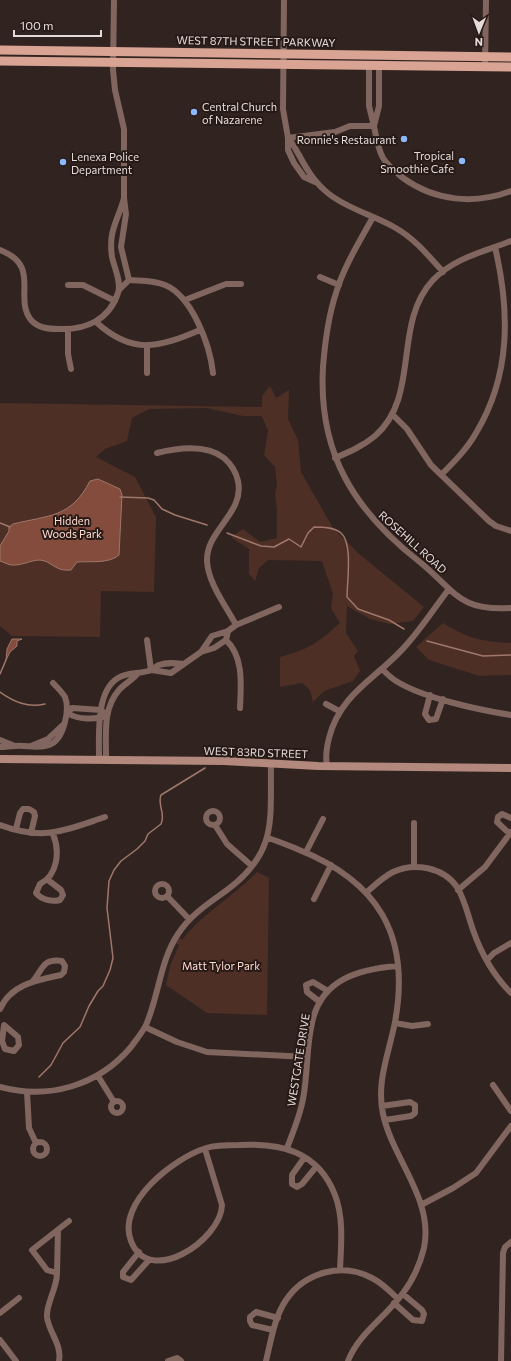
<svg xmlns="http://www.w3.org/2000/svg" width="511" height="1361" viewBox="0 0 511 1361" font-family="Commissioner,sans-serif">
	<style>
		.green { fill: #4d2f26 }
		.water { fill: #834c3c; stroke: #a0776b }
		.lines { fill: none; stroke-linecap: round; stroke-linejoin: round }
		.stream { stroke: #a0776b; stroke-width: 1.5 }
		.street { stroke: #80665e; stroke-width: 6 }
		.secondary { stroke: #b2897c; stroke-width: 8 }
		.primary { stroke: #d9a494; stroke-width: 9 }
		.poi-dot { fill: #8db9fc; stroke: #271a16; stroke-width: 1.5 }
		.labels { text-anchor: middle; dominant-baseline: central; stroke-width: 4; stroke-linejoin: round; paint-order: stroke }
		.street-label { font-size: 11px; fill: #e4dbd8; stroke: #271a16 }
		.poi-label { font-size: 11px; fill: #e4dbd8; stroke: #271a16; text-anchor: start }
		.park-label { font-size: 11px; fill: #fedacf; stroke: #271a16 }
	</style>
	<rect width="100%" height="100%" fill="#312420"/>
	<!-- green -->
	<path class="green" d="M270 386 276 398 289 390 288 419 298 440 301 472 333 528 358 553 424 607 413 621 390 624 370 619 347 606 346 633 358 651 354 656 360 671 353 681 324 691 313 702 310 690 302 683 280 687V657C310 649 317 643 340 623L331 608 333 594 322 561 268 560 259 568 255 581 249 574V549L231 537 243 529 260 542 277 538V509L275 495 277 485 275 467 264 455 268 431 262 416H243L207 408 149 409 132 418 127 441 105 449 96 457 135 477 156 517 154 592 101 591 100 637 12 636 0 626V403L262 407V396Z
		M443 623C467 638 482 642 511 643V675L480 676 454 668 429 660 416 647Z
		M257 872 269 878 267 1015 207 1013 166 985 170 966 179 945 176 943 179 938 182 940C204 912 233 897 257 872Z"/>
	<!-- water -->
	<path class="water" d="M98 479 120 489 122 495 119 555C109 564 90 561 77 562L71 570C55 572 52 561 40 560 31 560 21 566 12 565 8 565 4 562 0 561V546L9 531V527L13 524C49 515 71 518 90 481Z
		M12 639H22L17 641V646L10 652 6 660 7 649Z"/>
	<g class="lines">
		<!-- stream -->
		<path class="stream" d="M120 497 148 498 154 500 162 509 175 515 207 525
			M0 523 10 527
			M227 533 261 546 274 547 289 539 301 547 308 533 314 527C322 527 334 527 341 533 353 543 347 582 347 597L358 609 389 620 404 629
			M427 641 483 656 511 655
			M0 674 6 660
			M0 692C14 702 28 708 45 704
			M39 1077 51 1065 63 1043 80 1027 89 1006 98 991 103 986 110 970 113 958 107 908 109 881 114 870 121 861 137 849 145 841 148 834 161 824C166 813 157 805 161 795L205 768"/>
		<!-- street -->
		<path class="street" d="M114 0 113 70 115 90 124 129V198L126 214 121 247 129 280
			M284 0 283 109 288 138V150L294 163 304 177 315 182
			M369 65V106L374 126 379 106V66
			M485 67 486 0
			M288 138 335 132 350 126H374C376 137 378 149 383 158 388 166 396 172 403 178 435 201 474 205 511 191
			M288 138C294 144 295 149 299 155 307 170 315 183 329 194 348 209 373 215 394 227 414 238 428 255 443 272
			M373 217C360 241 344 266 336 293 328 317 325 342 323 367 318 453 354 511 421 563 456 592 459 611 511 608
			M0 250C42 266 13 297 31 320 38 328 48 329 59 329 86 330 109 320 118 293 122 283 114 267 112 257 108 230 118 221 124 198
			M320 277 339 285
			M68 285H83L115 301
			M119 290 129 280C141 281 153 280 165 285 192 296 210 345 213 373
			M185 300 226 284H241
			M96 322C132 355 158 348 200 330
			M68 330V354L71 369
			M147 373V345
			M392 414 407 429 431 465 489 521 496 526 511 531
			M157 453C177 448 206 444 224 458 231 464 236 472 238 481 245 513 206 530 207 561 208 583 226 606 236 625
			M335 458C349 452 363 446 375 436 421 396 392 324 433 280 454 258 483 252 511 241
			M441 475C454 462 467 449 476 433 511 375 510 311 495 247
			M147 640 151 670
			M226 640C244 657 241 685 240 708
			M226 640 228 631 236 625 279 607
			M201 652 212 636 228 631
			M382 669C386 673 391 678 396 681 423 698 479 710 511 715
			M151 670 171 673 201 652 214 648 226 640
			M138 673C133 680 125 683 119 690 103 708 106 733 106 756L103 760 99 756C99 734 96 691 118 678 128 672 138 674 148 671 153 670 155 667 159 665 167 662 175 663 184 664
			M430 695 425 714 429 720 436 719 443 699
			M326 704 339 711
			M72 708 101 710 107 715C97 720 77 720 68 713Z
			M0 740 15 746
			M31 746 48 739 63 725
			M0 747C5 747 10 746 15 746 27 745 38 749 49 745 64 740 70 710 65 697 62 692 57 687 53 683
			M327 765C325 756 327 746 329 738 341 691 380 677 408 643 423 626 435 607 449 589
			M206 818a7 7 0 1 1 14 0a7 7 0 1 1-14 0Z
			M414 823V866
			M0 825C44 841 63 831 105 817
			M215 825 227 844 252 866
			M16 829 20 813 23 809H29L34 812 35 816 31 833
			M510 834 497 822 498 817 502 814 511 818
			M268 838C278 841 287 845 297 849 378 881 411 935 395 1022 389 1053 376 1082 383 1114 393 1160 434 1199 424 1248 420 1264 413 1280 403 1293 386 1317 359 1333 348 1361
			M306 852 323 819
			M48 880 61 890 63 895 60 900C52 902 42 900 36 893L40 884C58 875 60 851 53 834
			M155 891a7 7 0 1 1 14 0a7 7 0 1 1-14 0Z
			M458 890 485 867 511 832
			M367 892C375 885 383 877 393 872 414 862 443 867 457 887 465 900 468 916 473 930 481 953 494 976 511 993
			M167 896 189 919
			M314 899 331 865
			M487 960 494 953 511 943
			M320 1002 307 992 306 985 313 982 328 991
			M0 1009C11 984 38 980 61 975L64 972 65 966 62 961C43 958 43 969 33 981
			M395 1023 412 1026 428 1024
			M4 1025 18 1037 19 1045 14 1051 5 1049 2 1041Z
			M145 1027 177 1042 207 1052 307 1057
			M98 1076 114 1102
			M493 1085 511 1111
			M0 1087C48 1100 98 1086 131 1047 136 1040 142 1033 146 1025 159 995 160 961 178 934 190 915 209 903 227 890 278 852 270 820 271 764
			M27 1092 29 1128 36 1143
			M111 1107a6 6 0 1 1 12 0a6 6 0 1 1-12 0Z
			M382 1106 410 1102 415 1105V1113L411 1116 385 1120
			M33 1149a7 7 0 1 1 14 0a7 7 0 1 1-14 0Z
			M287 1148C293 1132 300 1116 303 1099 308 1074 306 1048 312 1023 321 979 359 969 398 966
			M205 1149 222 1205C221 1240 149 1288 131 1241 116 1203 174 1158 206 1148 216 1145 228 1145 239 1145 281 1143 318 1151 335 1195 344 1218 341 1246 340 1270
			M304 1158 292 1175V1184L297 1187 302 1184 316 1167
			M421 1205 453 1188 476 1173 511 1126
			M58 1230 57 1273 47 1270 32 1250 69 1221
			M139 1252 123 1272V1277L131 1280 149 1260
			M57 1273C57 1289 46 1303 47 1317 49 1333 62 1344 59 1361
			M394 1303 413 1320 422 1321 424 1314 422 1310 403 1294
			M0 1313 19 1298
			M273 1330 252 1325 250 1321V1317L256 1312 278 1318
			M0 1340 16 1361
			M168 1361 177 1358 181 1361
			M266 1361C271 1341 274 1318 286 1300 305 1272 342 1262 372 1278 382 1283 390 1291 398 1299
			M501 1361 503 1253 505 1247 511 1242"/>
		<!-- secondary -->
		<path class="secondary" d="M0 759 224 761 318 766 511 768"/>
		<!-- primary -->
		<path class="primary" d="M0 50 511 57
			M0 61 511 67"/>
	</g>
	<!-- markers -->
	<g class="poi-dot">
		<circle cx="194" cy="112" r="4"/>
		<circle cx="404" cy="139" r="4"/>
		<circle cx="462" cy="161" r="4"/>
		<circle cx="63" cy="162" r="4"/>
	</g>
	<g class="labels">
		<!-- street labels -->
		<g class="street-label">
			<text transform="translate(256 41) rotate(1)">WEST 87TH STREET PARKWAY</text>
			<text transform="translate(413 542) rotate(42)">ROSEHILL ROAD</text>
			<text transform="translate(256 752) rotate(2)">WEST 83RD STREET</text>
			<text transform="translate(298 1060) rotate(-81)">WESTGATE DRIVE</text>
		</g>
		<!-- poi labels -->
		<g class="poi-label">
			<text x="202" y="106">Central Church<tspan x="202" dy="13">of Nazarene</tspan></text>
			<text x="396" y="139" text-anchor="end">Ronnie's Restaurant</text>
			<text x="454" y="155" text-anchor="end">Tropical<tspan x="454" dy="13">Smoothie Cafe</tspan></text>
			<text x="71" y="156">Lenexa Police<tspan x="71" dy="13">Department</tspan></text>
		</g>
		<!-- park labels -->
		<g class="park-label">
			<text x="72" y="520">Hidden<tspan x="72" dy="13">Woods Park</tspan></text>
			<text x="221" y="965">Matt Tylor Park</text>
		</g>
	</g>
	<!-- north arrow -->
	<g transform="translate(479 32) rotate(181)" stroke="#271a16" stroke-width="3" paint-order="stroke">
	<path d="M0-3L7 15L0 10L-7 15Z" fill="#e4dbd8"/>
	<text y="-6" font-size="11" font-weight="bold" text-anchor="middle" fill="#e4dbd8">N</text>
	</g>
	<!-- scale -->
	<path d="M14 30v6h87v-6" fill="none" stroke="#e4dbd8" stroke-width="2"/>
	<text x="20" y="30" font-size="12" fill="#e4dbd8" stroke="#271a16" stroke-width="3" paint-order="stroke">100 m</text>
</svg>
